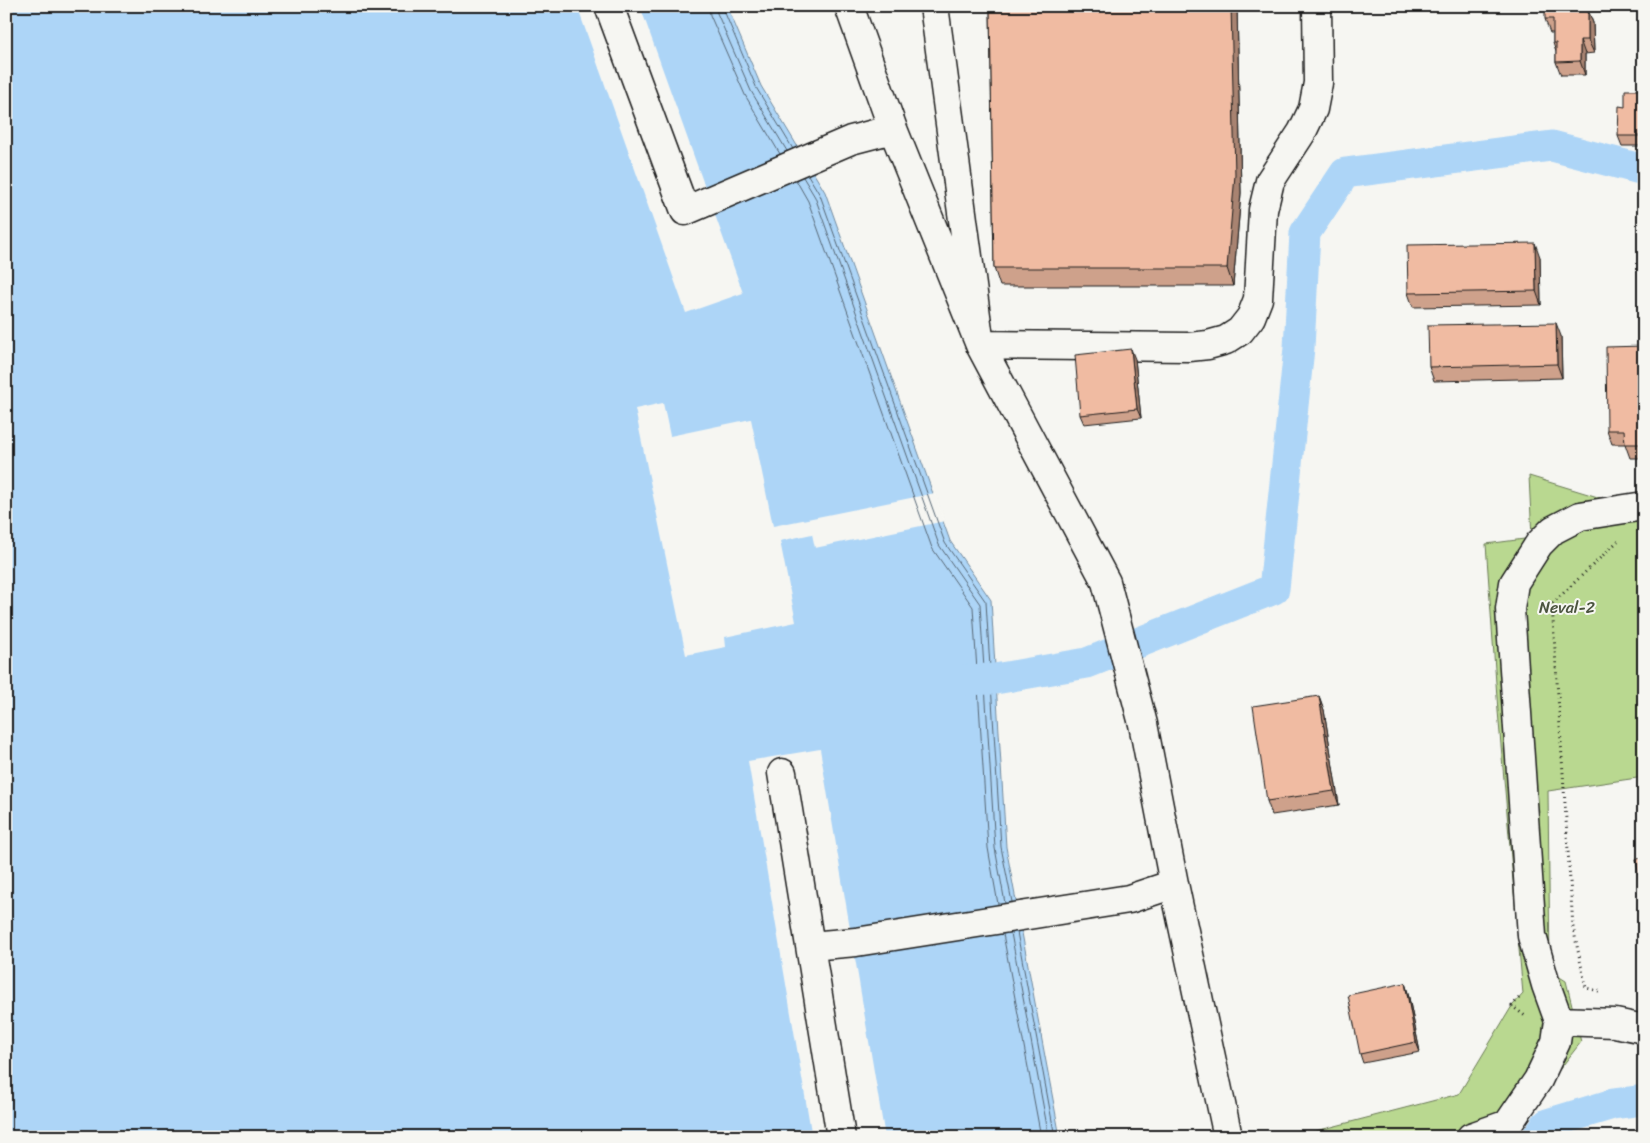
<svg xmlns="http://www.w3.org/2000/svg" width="1650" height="1143" viewBox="0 0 1650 1143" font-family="Sriracha,sans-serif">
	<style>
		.green { fill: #b9d890; stroke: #6a7a56 }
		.water { fill: #add5f7; stroke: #738b9f }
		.pier { fill: #f6f6f2 }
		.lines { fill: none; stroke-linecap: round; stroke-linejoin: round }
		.shore { stroke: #566674; stroke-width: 1 }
		.canal { stroke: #add5f7; stroke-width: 31 }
		.minor-casing { stroke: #1c1c1c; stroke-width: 31 }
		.path { stroke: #1c1c1c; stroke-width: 3; stroke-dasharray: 1 4; stroke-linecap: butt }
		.minor { stroke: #f6f6f2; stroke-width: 28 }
		.wall { fill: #cea18b; stroke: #1c1c1c }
		.shaded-wall { fill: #a88371; stroke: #1c1c1c }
		.building { fill: #f0bba2; stroke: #1c1c1c }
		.labels { text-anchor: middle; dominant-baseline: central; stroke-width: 4; stroke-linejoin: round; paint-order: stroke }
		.park-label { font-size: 16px; fill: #4b543f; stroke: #f6f6f2 }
	</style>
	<rect width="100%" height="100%" fill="#f6f6f2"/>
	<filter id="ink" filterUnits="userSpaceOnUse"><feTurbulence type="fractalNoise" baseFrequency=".02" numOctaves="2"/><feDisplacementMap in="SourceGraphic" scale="10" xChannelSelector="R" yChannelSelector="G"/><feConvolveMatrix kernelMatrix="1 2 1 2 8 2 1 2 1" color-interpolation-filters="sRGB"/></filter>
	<g filter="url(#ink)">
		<!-- green -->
		<path class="green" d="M1529 476 1624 505 1644 500V777L1548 791 1550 971 1566 981 1581 1042 1507 1137H1293L1459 1094 1512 1006 1523 994 1498 711 1486 544 1532 538Z"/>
		<!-- water -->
		<path class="water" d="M6 6H727L761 86 825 192 950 541 991 600 1006 847 1060 1137H6Z"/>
		<!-- pier -->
		<path class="pier" d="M577 6H640L743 293 686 313Z
			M663 403 670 436 751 419 773 526 935 493 945 521 815 548 812 534 780 541 796 622 725 637 726 647 686 655 635 409Z
			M820 749 885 1137H812L748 761Z"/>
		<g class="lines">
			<!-- shore -->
			<path class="shore" d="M709 6 710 15 745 95 780 154
				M716 6 717 13 751 91 787 151
				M722 6 757 89 793 149
				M808 175 820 195 945 543 986 602 1001 847 1012 902
				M803 177 815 197 939 545 980 604 995 848 1005 903
				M796 180 808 201 932 548 973 607 988 848 998 904
				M1017 932 1055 1137
				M1011 933 1049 1137
				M1003 934 1041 1137"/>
			<!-- canal -->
			<path class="canal" d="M954 680 995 679 1087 663 1274 589 1299 348 1305 233 1345 173 1552 146 1644 170
				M1537 1137 1547 1124 1613 1104 1644 1100"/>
			<defs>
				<path id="minor" d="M609 6 685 211 851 140 893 129
					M849 6 893 129 980 345 1106 582 1143 724 1174 884 1228 1137
					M934 6 980 345 1189 347 1208 345 1226 340 1240 331 1251 317 1258 299 1263 210 1270 181 1302 132 1313 109 1318 83 1317 6
					M782 773 810 946
					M1559 1021 1615 1023 1644 1029
					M841 1137 810 946 856 942 1129 899 1174 884
					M1471 1137 1508 1124 1538 1080 1556 1042 1559 1021 1546 985 1532 936 1510 609 1514 583 1539 544 1553 530 1580 516 1644 506"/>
			</defs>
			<!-- minor casing -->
			<use href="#minor" class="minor-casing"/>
			<!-- path -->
			<path class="path" d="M1599 991 1586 988 1573 927 1552 604 1618 541
				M1519 998 1512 1006 1525 1016"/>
			<!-- minor -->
			<use href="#minor" class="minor"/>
		</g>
		<!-- wall -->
		<path class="wall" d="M990 6H1237L1241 193 1233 286H1000L994 268Z
			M1584 9 1588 10 1593 23 1594 53 1585 54V75H1561L1556 62V52L1553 43V33H1550L1545 19Z
			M1644 90V146H1622L1618 136 1625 107Z
			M1540 257 1541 305 1413 307 1408 293Z
			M1561 336 1562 378 1434 381 1429 367Z
			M1644 346V458H1630L1625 444H1612L1607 430Z
			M1135 359 1141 418 1084 424 1080 415Z
			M1319 696 1324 710 1339 805 1272 815 1267 801Z
			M1405 983 1408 993 1420 1052 1363 1063 1360 1054Z"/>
		<!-- shaded-wall -->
		<path class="shaded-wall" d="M1231 6H1237L1241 193 1233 286 1227 268Z
			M1579 6H1584V23L1579 9Z
			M1588 10 1593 23 1594 53 1588 40Z
			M1580 40 1585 54V75L1580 61Z
			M1535 243 1540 257 1541 305 1536 291Z
			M1556 323 1561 336 1562 378 1557 364Z
			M1131 349 1135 359 1141 418 1137 409Z
			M1319 696 1324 710 1339 805 1334 791Z
			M1405 983 1408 993 1420 1052 1416 1042Z"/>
		<!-- building -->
		<path class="building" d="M990 6H1231L1235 175 1227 268H994Z
			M1545 6H1579V9L1588 10V40H1580V61L1556 62V43H1553V19H1545Z
			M1625 90H1644V136H1618L1619 106 1625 107Z
			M1535 243 1536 291 1408 293 1407 245Z
			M1556 323 1557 364 1429 367 1428 325Z
			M1644 346V444H1625L1624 430H1607L1606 347Z
			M1131 349 1137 409 1080 415 1075 355Z
			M1319 696 1334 791 1267 801 1253 706Z
			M1644 858V909L1636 859Z
			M1405 983 1416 1042 1360 1054 1348 995Z"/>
	</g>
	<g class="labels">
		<!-- park labels -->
		<g class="park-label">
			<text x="1567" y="607">Neval-2</text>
		</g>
	</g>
	<!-- margin -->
	<rect width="1650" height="1143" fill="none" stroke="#f6f6f2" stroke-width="25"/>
	<rect x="12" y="12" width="1625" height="1118" fill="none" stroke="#1c1c1c" stroke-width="2" filter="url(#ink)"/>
</svg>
